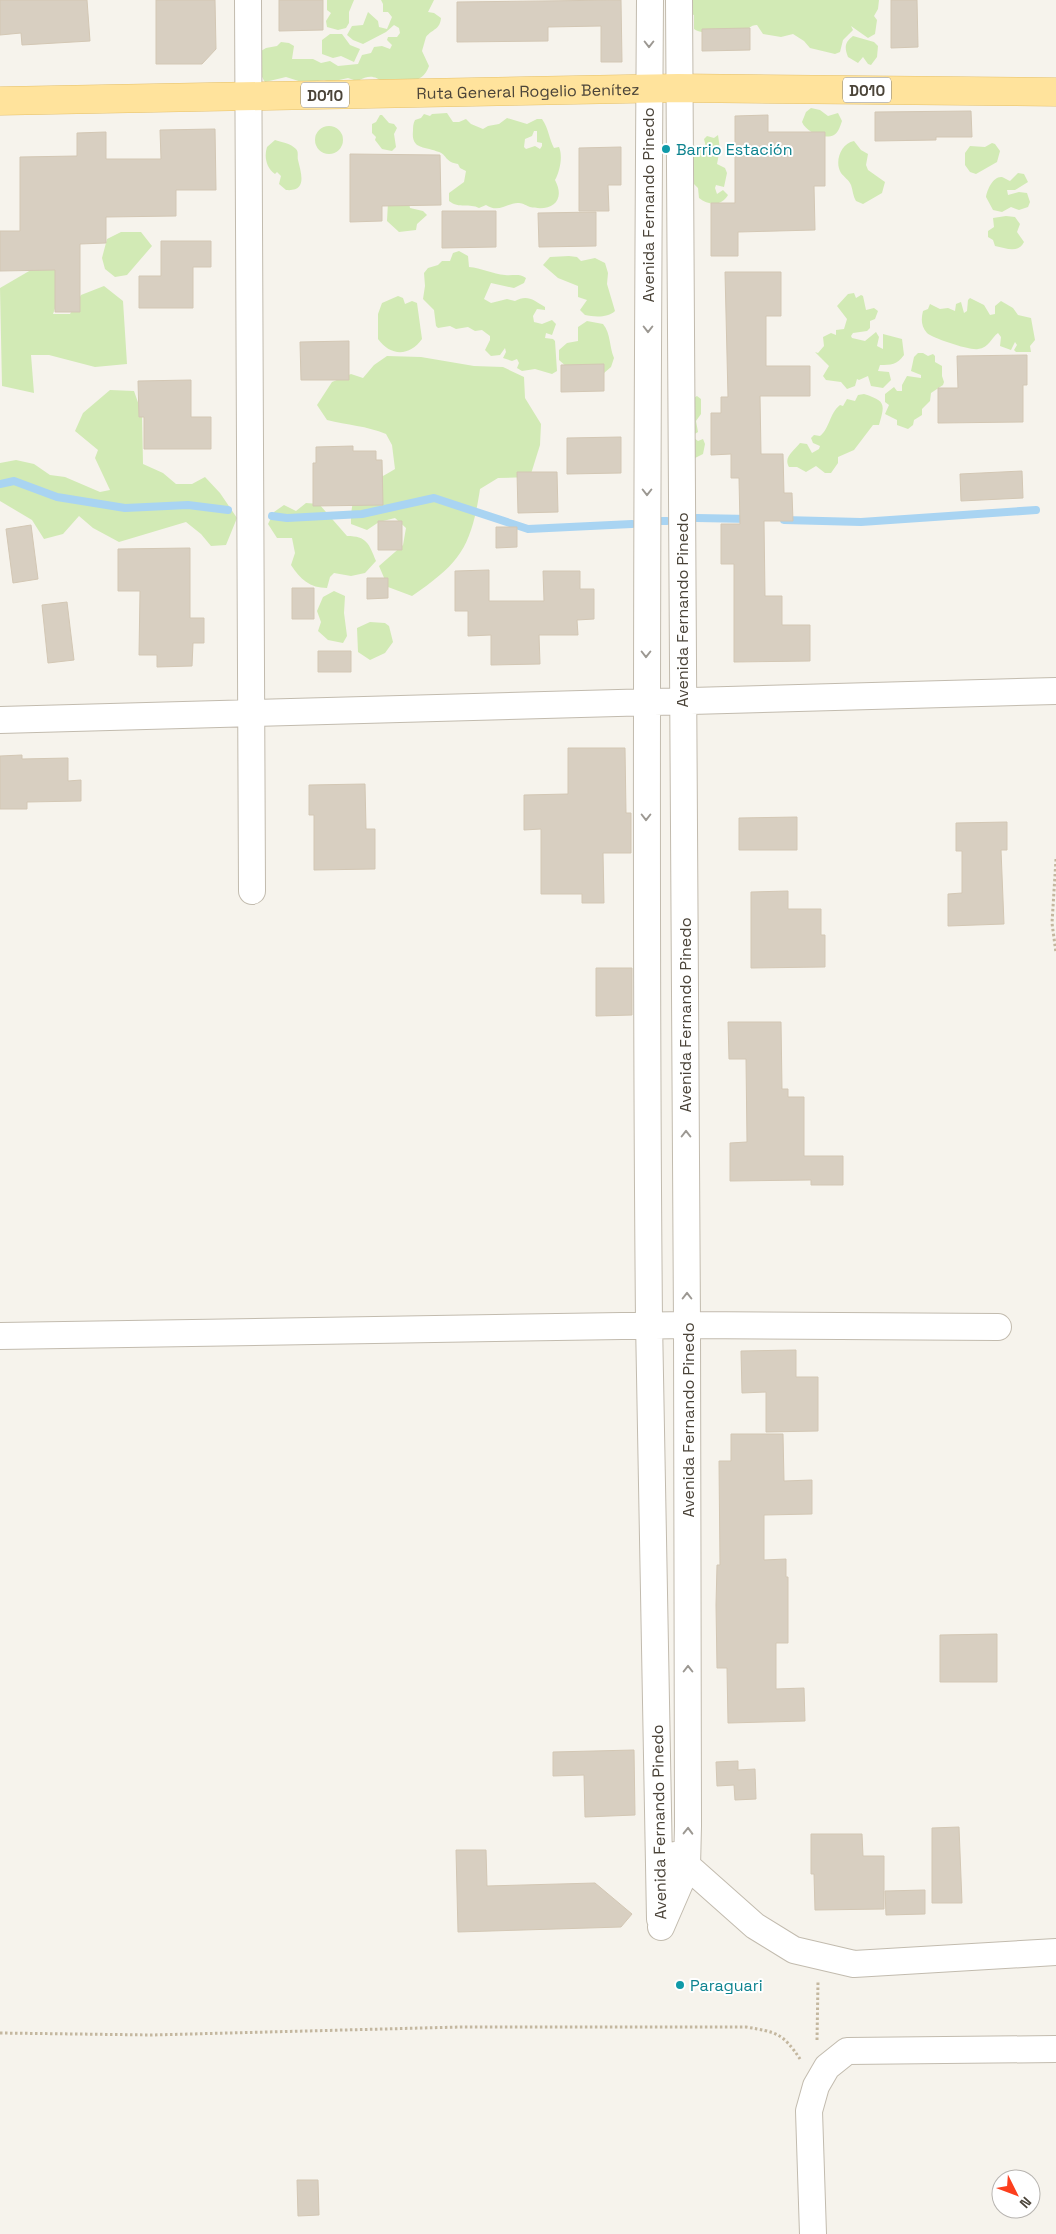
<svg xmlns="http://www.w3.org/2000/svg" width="1056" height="2234" viewBox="0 0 1056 2234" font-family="'Space Grotesk',sans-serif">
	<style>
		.green { fill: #d2eab5; fill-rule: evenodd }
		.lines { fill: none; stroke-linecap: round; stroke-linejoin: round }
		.stream { stroke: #a9d4f2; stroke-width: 8 }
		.building { fill: #d8cfc1; stroke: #d3c7b4 }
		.minor-casing { stroke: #c2bbae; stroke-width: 28 }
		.major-casing { stroke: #e6c16a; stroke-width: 29 }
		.path { stroke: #c4b79f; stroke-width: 3; stroke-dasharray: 2.5 2.5; stroke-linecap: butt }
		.minor { stroke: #fff; stroke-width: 26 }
		.major { stroke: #ffe39c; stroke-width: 28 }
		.oneway { stroke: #9c9892 }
		.culture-dot { fill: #0f9aa8; stroke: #fff; stroke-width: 2 }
		.labels { text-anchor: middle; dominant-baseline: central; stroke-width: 4; stroke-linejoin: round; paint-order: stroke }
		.shield { fill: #fff; stroke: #817c74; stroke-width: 1 }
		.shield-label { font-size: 15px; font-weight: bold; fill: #4b4439 }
		.street-label { font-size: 16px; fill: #4b4439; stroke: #fff }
		.culture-label { font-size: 16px; fill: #0d838f; stroke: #fff; text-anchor: start }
	</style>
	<rect width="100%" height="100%" fill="#f6f3ec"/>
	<!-- green -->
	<path class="green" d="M327 0H354L349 12V23L346 28 338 30 327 27 326 21 331 13 327 10Z
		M381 0H434L428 12 434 13 441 18C440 30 432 29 426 37L422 51 429 66C422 86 402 82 385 83 373 75 370 75 357 81L348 78 330 82 324 80 305 83 286 77 265 82C259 74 258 61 261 51L266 48 277 46 281 42 289 43 294 46 292 59H313L321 63 330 61 338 66C345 65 351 65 358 64L362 55 371 53 374 47 382 46 390 49 392 45 387 40 388 37H397L400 33 399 28 394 25 386 32 363 44 353 40 347 35 352 26 363 25 368 12 378 21 379 27 387 29 392 17 388 12H383V4Z
		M687 0H879L878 9 874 16 877 20 875 34 868 38 851 26 853 30 843 40 840 52 835 54 810 48 804 41 793 34 781 37 763 34 757 25C750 25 748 30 743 32 732 34 702 35 694 29V15L688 13Z
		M330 34H342L350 45 360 49 354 62 341 56 333 58 322 54V40Z
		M853 36 874 42 878 46 877 57 871 65 868 64 863 57 858 63 848 57C844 47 845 42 853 36Z
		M811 108 820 110 828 116 838 113 842 121C840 126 839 132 834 135 824 140 806 132 802 122L806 112Z
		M447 113 453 122H459L466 119 471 124 483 129 488 126 499 124 507 118 527 124 537 119H542C549 129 549 139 554 148L559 147C563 156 560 171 555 180 566 201 552 212 530 207 527 206 523 203 519 203 508 202 499 214 486 205L479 208C470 203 459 209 449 201V193L464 182 466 171 460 168 458 164C445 162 447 155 439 152 425 146 411 150 413 131 413 127 413 124 415 120L421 118 424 114 430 116 432 114ZM534 131H537V142L542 143V146L540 149 535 146 526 149 524 147 525 139 532 136Z
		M380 115H382L389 123 394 124 397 128 394 134 396 147 392 151 382 149 375 140 376 137 372 133V124L376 122Z
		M315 140a14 14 0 1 1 28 0a14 14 0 1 1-28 0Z
		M718 135 720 149 717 164 725 168 727 173 724 187 716 185 715 188 717 194 723 190 728 195C722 206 709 206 699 198L698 188 693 183 691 167 693 164V145L705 152 707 151 704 139 707 136 714 138Z
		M275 140C281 142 290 143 296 149 299 152 297 157 298 160 301 173 308 192 286 190L279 184 281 176 277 172 275 174C266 168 264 156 267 147Z
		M854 141 861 150 868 154 866 165 868 170 885 182 882 193 863 204 856 201C853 196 853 191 851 185 849 180 844 177 841 173 834 162 841 143 854 141Z
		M992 143 995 144 1000 151 997 162 976 174 970 172 965 165V153L970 146 985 147Z
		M1018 173 1024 174 1028 182 1015 190H1007L1008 195 1019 192 1027 193 1030 202 1028 207 1019 210 1011 207 1002 212 993 210 986 197C987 190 993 176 1002 177 1005 178 1007 180 1010 181Z
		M388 202 409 203 410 208 423 211 427 215 417 224 416 230 399 232 387 221Z
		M1006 216 1015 217 1020 224 1017 232 1024 242C1018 254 1006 248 995 246L993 240 988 237V231L994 227 993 218Z
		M121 232H141L152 246 127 275 115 277 105 269 102 258 107 239Z
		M459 251 468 256 469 267C481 268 493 274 505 275 513 276 519 273 526 278L524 283 514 288 491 283 484 299 491 303 507 299 515 301C527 294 534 300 545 307V310L537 309 533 316 534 322 542 324 552 320 556 324 552 335 546 333 545 338 553 339 555 341 557 371 552 374 535 369 522 371 517 368 519 363 517 359 512 361 503 358 506 352 505 348 500 355 491 356 485 350 490 340V336L482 330 475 331 468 327 456 329 450 326 438 328 436 326 434 310 423 299 425 286 424 273 428 268 438 265 442 261H450L453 253Z
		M569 256 577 257 581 261 595 258 605 263 608 273 607 284 615 311C608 318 594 317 585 315L580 310 587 300 578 297V286L558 278 543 265 550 257Z
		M48 260 62 274 58 300 53 314H70L81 295 104 286 123 301 127 364 95 367 49 355H31L34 393 2 386 0 288Z
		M854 293 856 298 861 295 863 296 866 310 874 308 878 311 875 319 870 321V328L867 331 853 333 851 336 852 338 865 341 876 332 879 337 877 346 883 349V334L902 339 904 355C897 365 891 365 880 365L878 371 889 372 891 380 883 388 871 386 868 376 859 380 857 379 855 386 847 389 841 382 826 380 823 376 829 366 815 352 818 353 824 346 823 337 831 333 836 335V330L844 329 847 319 837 306 848 294Z
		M398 296 403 298 405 304 412 301 417 303 422 339C410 356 391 357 378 339V314L382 303Z
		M970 298 984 305 990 315 995 314V306L1001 301 1013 308 1018 315 1031 318 1035 340 1030 346 1031 352H1016L1014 350 1017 345 1015 342 1011 350 1000 346 1001 337 998 333C991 338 989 348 978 349 971 351 932 338 927 333 921 326 921 319 923 311L928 309 930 304 940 309 948 308 955 311 956 304 961 302 964 313 967 311 968 300Z
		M587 321 603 324C611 334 609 346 614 358L611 367 604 373 568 368 559 360V350L567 343 578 341V327Z
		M918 353H923L928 356 933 354 935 356V362L942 366V376L944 382 943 385 931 393 930 401 922 409V415L914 420 913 425 908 429 897 425V420L885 414 889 405 885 402V394L894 387 897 391H902V385L907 376 921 378V375L911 371 914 357Z
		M387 356 421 357 474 366 503 367 524 377 525 398 541 424 540 445 530 477 498 478 480 489C471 548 460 563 412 596L388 587 379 566 403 545 406 528 395 518 379 522 367 530 351 524C350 486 366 487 395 469L392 445 386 434C367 426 347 425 327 420L317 405 332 382 351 374 363 378 374 365Z
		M110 390 134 391 142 414 143 464 163 473 176 484H192L205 477 220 493 237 518 226 545 211 546 201 534 186 522 119 542 93 528 79 516 63 534 44 539 32 520 0 501V463L16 460 34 464 50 475 65 477 100 492 110 490 95 458 98 450 75 431 83 413Z
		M864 394C886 401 885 404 879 425H873L854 450 838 457V463L831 473H825L816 466 806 472 797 467H789C783 457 794 451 800 443L807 444 812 453 819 449 820 446 813 443 811 438 814 435 820 436C830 428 829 414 840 405L843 406 847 399 855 401 858 395Z
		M697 396 701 399V414L696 421 698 432 693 435 694 438 698 441 703 439 705 444 703 454 695 458 687 455 683 449 687 432 683 420 685 414 689 411 687 409 688 401Z
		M306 503 319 504 347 536C367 536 369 544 376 561L365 573 351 576 334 573 330 577 327 588C310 588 300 579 291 565L295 553 292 538H277L268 524 274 512 284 505 296 511Z
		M334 591 345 596 344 613 347 636 343 643 328 640 318 631 321 622 317 611 323 597Z
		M370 622 385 623 389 626 393 642 385 653 370 660 358 652 357 628Z"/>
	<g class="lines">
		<!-- stream -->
		<path class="stream" d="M0 484 14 481 57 497 125 508 188 505 228 510
			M272 516 287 518 362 514 434 498 528 529 632 524
			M697 518 750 519
			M784 520 861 522 1036 510
			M662 521H667"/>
	</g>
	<!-- building -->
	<path class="building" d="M0 0H87L90 41 22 45 21 33 0 35Z
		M156 0H215L216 49 202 64H156Z
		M279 0H323V30L279 31Z
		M621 0 622 62H601V26L548 27V41L457 42V2Z
		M891 0H917L918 47 891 48Z
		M750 28V50L702 51V29Z
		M971 111 972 137H936V140L875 141V112Z
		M768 115V132H825V186H814L815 230 738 232V256H711V203H735V116Z
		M215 129 216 190H176V216L106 217V243L80 244V312H55V270L0 271V231H20V157L77 156V133L106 132V159H161L160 130Z
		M621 147V185H608L609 211H579V148Z
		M350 154 440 155 441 205 382 206V221L350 222Z
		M442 211H496V247L442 248Z
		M596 212V246L539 247 538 213Z
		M161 241H211V267H193V308H139V276H161Z
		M725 272H781V316H766V366H810V396H760L761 454H783L784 493H792L793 521H764L765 596H782V625H810V661L734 662V564H721V524H740L739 478H731V454L711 455V413H721V397H728Z
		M349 341V380H301L300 342Z
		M1027 355V385H1023V422L938 423V388H958L957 356Z
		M604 364V391L561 392V365Z
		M191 380V417H211V449H144V417H139L138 381Z
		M621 437V473L567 474V438Z
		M353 446V451H376V460H382L383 505 313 506V463H316V447Z
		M1022 471 1023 498 961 501 960 474Z
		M517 472H557L558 512 518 513Z
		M378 521H402V550H378Z
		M31 525 38 579 13 583 6 529Z
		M496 527H517V547L496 548Z
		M190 548V618H204V643H193L192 666 157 667V655H139L140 591H118V549Z
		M489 570V601H544L543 571H580V589H594V619L577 620 578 635H539L540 664 491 665V635L468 636V611H455V571Z
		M367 578H388V598L367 599Z
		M292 588H314V619H292Z
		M67 602 74 660 48 663 42 605Z
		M318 651H351V672H318Z
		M568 748H625L626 813H631V853H603L604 903H582V894H541V829L524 830V795L568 794Z
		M22 755V759L68 758V781L81 780V801L27 802V809H0V756Z
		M365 784 366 829H375V869L314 870V815H309V785Z
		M797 817V850H739V818Z
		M1007 822V850H1001L1004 924 948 926V894L962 893V851H956V823Z
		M788 891V909H821V935H825V967L751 968V892Z
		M596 968H632V1015L596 1016Z
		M728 1022H781L782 1089H788V1097H804V1156H843V1185H811V1180L730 1181V1143L747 1142 746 1059H729Z
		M796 1350V1377H818V1431L766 1432V1392L742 1393 741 1351Z
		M731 1434H783L784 1481 812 1480V1514L764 1515V1560L786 1559V1577H788V1643H776V1689L804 1688 805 1721 728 1723 727 1668H717L716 1605 717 1565H720L719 1461H731Z
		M997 1634V1682H940V1635Z
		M634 1750 635 1815 585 1817 584 1775 553 1776V1752Z
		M738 1761V1770L755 1769 756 1799 735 1800 734 1785 717 1786 716 1762Z
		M959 1827 962 1903H932V1828Z
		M811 1834H862L863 1856H884V1909L815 1910 814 1874H811Z
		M456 1850H486L487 1886 595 1883 632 1914 621 1927 458 1932Z
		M925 1890V1914L886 1915 885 1891Z
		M297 2180H318L319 2215 298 2216Z"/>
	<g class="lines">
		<defs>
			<path id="minor" d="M248 0 252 891
				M650 0C647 440 645 881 649 1321 651 1521 658 1720 660 1919
				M0 720 1056 691
				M0 1336 687 1325 998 1327
				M675 1855 755 1926 794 1950 854 1964 1056 1952
				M661 1927 687 1867 688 1826 687 1325 679 0
				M813 2234 809 2111 816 2086 827 2067 847 2051 1056 2049"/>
			<g id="major">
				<path id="s1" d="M0 101 678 88 1056 92"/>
			</g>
		</defs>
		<!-- minor casing -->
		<use href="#minor" class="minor-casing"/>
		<!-- major casing -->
		<use href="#major" class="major-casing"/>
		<!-- path -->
		<path class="path" d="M1056 859 1052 923 1056 953
			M0 2033 152 2035 460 2027H746C776 2032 783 2033 800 2059
			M817 2040 818 1982"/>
		<!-- minor -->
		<use href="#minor" class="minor"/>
		<!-- major -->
		<use href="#major" class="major"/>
	</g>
	<!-- one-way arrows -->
	<defs><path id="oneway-chevron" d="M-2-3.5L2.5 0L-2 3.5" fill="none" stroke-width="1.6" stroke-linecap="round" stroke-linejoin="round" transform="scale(1.25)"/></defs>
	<g class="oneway">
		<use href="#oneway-chevron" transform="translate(649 44) rotate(90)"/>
		<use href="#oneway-chevron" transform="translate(648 329) rotate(90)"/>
		<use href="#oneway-chevron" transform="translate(647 492) rotate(90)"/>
		<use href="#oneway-chevron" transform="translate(646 654) rotate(90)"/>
		<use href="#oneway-chevron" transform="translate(646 817) rotate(90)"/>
		<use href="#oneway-chevron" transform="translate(686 1134) rotate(-90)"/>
		<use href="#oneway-chevron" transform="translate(687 1296) rotate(-90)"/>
		<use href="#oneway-chevron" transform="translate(688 1669) rotate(-90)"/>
		<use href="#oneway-chevron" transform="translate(688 1831) rotate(-89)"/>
	</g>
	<!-- markers -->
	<g class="culture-dot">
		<circle cx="666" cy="149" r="5"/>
		<circle cx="680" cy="1985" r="5"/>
	</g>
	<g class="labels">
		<!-- shield labels -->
		<g class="shield">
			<rect x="843" y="77.5" width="48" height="25" rx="4"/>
			<rect x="301" y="82.5" width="48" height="25" rx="4"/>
		</g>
		<g class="shield-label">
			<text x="867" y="90">D010</text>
			<text x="325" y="95">D010</text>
		</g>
		<!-- street labels -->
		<g class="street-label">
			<text stroke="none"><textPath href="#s1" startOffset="528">Ruta General Rogelio Benítez</textPath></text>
			<text transform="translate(648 205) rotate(-90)">Avenida Fernando Pinedo</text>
			<text transform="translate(682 610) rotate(-90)">Avenida Fernando Pinedo</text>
			<text transform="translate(685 1015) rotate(-90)">Avenida Fernando Pinedo</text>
			<text transform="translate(688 1420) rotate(-90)">Avenida Fernando Pinedo</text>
			<text transform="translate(659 1822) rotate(-91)">Avenida Fernando Pinedo</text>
		</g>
		<!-- culture labels -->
		<g class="culture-label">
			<text x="676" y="149">Barrio Estación</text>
			<text x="690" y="1985">Paraguari</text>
		</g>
	</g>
	<!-- north arrow -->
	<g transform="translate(1016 2194) rotate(132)"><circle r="24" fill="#ffffff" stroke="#b7b4b0"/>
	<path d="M0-4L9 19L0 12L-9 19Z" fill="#fc3f1d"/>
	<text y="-8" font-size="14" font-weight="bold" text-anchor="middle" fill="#4b4439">N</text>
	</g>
</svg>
